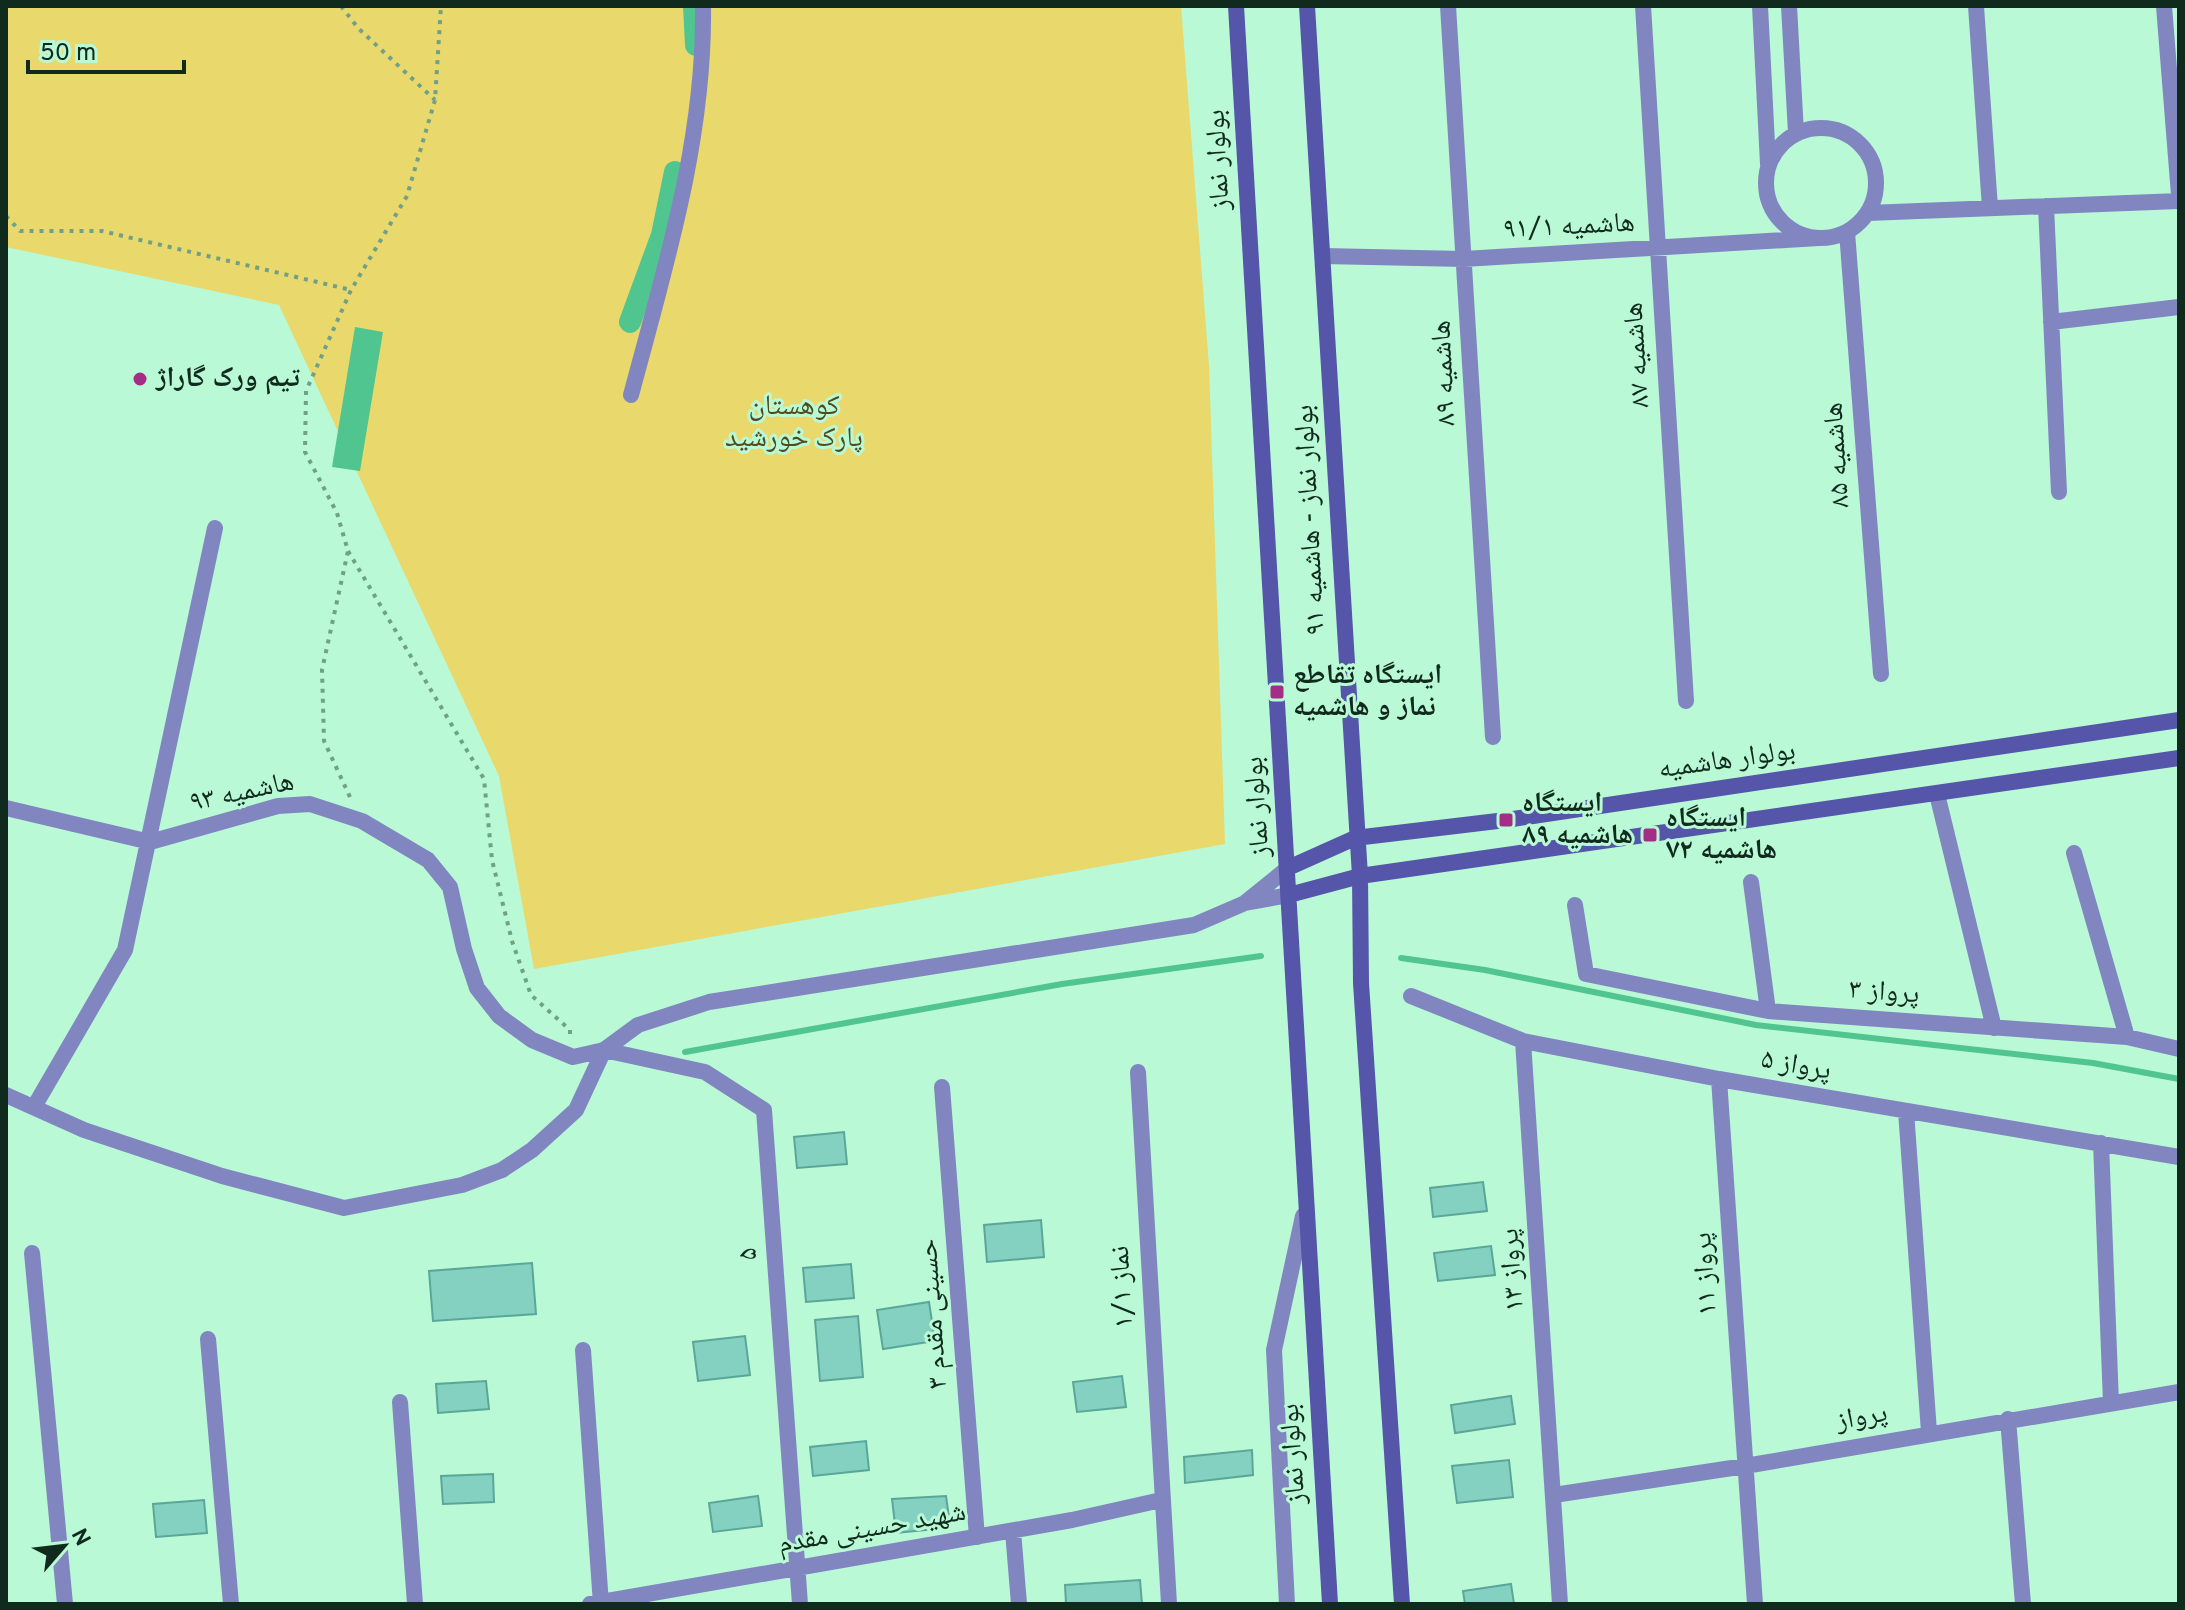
<svg xmlns="http://www.w3.org/2000/svg" width="2185" height="1610" viewBox="0 0 2185 1610" font-family="Overpass,'Noto Naskh Arabic',sans-serif">
	<style>
		.green { fill: #e9d86b }
		.water { fill: #51c58f }
		.lines { fill: none; stroke-linecap: round; stroke-linejoin: round }
		.stream { stroke: #51c58f; stroke-width: 6 }
		.canal { stroke: #51c58f; stroke-width: 22 }
		.building { fill: #84d1c2; stroke: #5aa799; stroke-width: 2 }
		.path { stroke: #70a087; stroke-width: 4; stroke-dasharray: 4 6; stroke-linecap: butt }
		.pedestrian { stroke: #8286c0; stroke-width: 16 }
		.minor { stroke: #8286c0; stroke-width: 16 }
		.tertiary { stroke: #8286c0; stroke-width: 16 }
		.secondary { stroke: #5555a9; stroke-width: 16 }
		.poi-dot { fill: #a42d85; stroke: #b9f9d6; stroke-width: 3 }
		.labels { text-anchor: middle; dominant-baseline: central; stroke-width: 6; stroke-linejoin: round; paint-order: stroke }
		.street-label { font-size: 28px; fill: #102a1d; stroke: #b9f9d6 }
		.poi-label { font-size: 28px; font-weight: bold; fill: #102a1d; stroke: #b9f9d6; text-anchor: start }
		.park-label { font-size: 28px; fill: #514a1c; stroke: #b9f9d6 }
	</style>
	<rect width="100%" height="100%" fill="#b9f9d6"/>
	<!-- green -->
	<path class="green" d="M6 6H1181L1209 366 1225 844 534 969 499 776 279 305 6 247Z"/>
	<!-- water -->
	<path class="water" d="M355 327 383 332 360 471 332 467Z"/>
	<g class="lines">
		<!-- stream -->
		<path class="stream" d="M1401 958 1485 970 1756 1025 2093 1063 2179 1079
			M685 1052 1062 984 1261 956"/>
		<!-- canal -->
		<path class="canal" d="M694 6 696 45
			M630 322 662 235 675 172"/>
	</g>
	<!-- building -->
	<path class="building" d="M844 1132 847 1164 797 1168 794 1137Z
		M1483 1182 1487 1211 1433 1217 1430 1188Z
		M1041 1220 1044 1257 987 1262 984 1225Z
		M1491 1246 1495 1275 1438 1281 1434 1253Z
		M532 1263 536 1314 433 1321 429 1271Z
		M851 1264 854 1298 806 1302 803 1268Z
		M929 1302 935 1341 883 1349 877 1310Z
		M858 1316 863 1377 820 1381 815 1320Z
		M745 1336 750 1375 698 1381 693 1342Z
		M1122 1376 1126 1407 1077 1412 1073 1382Z
		M486 1381 489 1409 438 1413 436 1384Z
		M1511 1396 1515 1424 1455 1433 1451 1405Z
		M866 1441 869 1470 813 1476 810 1447Z
		M1252 1450 1253 1475 1185 1483 1184 1457Z
		M1509 1460 1513 1497 1457 1503 1452 1466Z
		M493 1474 494 1502 443 1504 441 1476Z
		M758 1496 762 1526 713 1532 709 1503Z
		M946 1496 949 1517 936 1529 896 1533 892 1499Z
		M204 1500 207 1533 156 1537 153 1504Z
		M1140 1580 1142 1604H1066L1065 1585Z
		M1511 1584 1514 1604H1465L1463 1591Z"/>
	<g class="lines">
		<!-- path -->
		<path class="path" d="M341 6 358 28 435 100
			M6 216 20 231H102L351 290
			M348 551 484 779 492 860 512 941 531 995 570 1030V1037
			M350 797 324 741 322 670 348 551 337 513 305 452 306 391 351 290 407 196 435 100 441 6"/>
		<!-- pedestrian -->
		<path class="pedestrian" d="M631 395C665 267 705 140 703 6"/>
		<!-- minor -->
		<path class="minor" d="M1448 6 1493 737
			M1643 6 1686 701
			M1760 6 1768 164
			M1789 6 1796 133
			M1976 6 1990 208
			M2164 6 2179 195
			M1766 183a55 55 0 1 1 110 0a55 55 0 1 1-110 0Z
			M2046 206 2059 492
			M1868 213 2179 201
			M1847 232 1881 674
			M1323 256 1464 259 1819 238
			M2051 322 2179 307
			M1937 794 1994 1028
			M6 808 150 842 278 806 310 804 362 821 428 860 450 887 464 949 477 988 499 1016 532 1040 573 1057 604 1050 705 1072 764 1110 800 1604
			M2074 853 2127 1037
			M1751 882 1768 1011
			M1575 905 1586 974 1768 1011 2127 1037 2179 1049
			M1411 996 1523 1041 1719 1079 2179 1157
			M1523 1041 1560 1604
			M1138 1072 1169 1604
			M1719 1079 1755 1604
			M942 1087 977 1537
			M6 1095 84 1130 222 1176 344 1208 462 1185 502 1170 532 1150 576 1110 604 1050
			M34 1107 125 950 215 528
			M1906 1111 1929 1432
			M2101 1143 2111 1403
			M32 1253 65 1604
			M208 1339 231 1604
			M583 1350 601 1604
			M400 1402 415 1604
			M2008 1419 2023 1604
			M1554 1495 1745 1466 2179 1392
			M1013 1531 1019 1604
			M590 1604 1072 1520 1161 1500
			M1287 1604 1274 1350 1303 1216"/>
		<!-- tertiary -->
		<path class="tertiary" d="M1246 902 1288 868
			M604 1050 638 1025 709 1002 1194 925 1245 903 1289 895"/>
		<!-- secondary -->
		<path class="secondary" d="M1236 6C1268 539 1294 1072 1330 1604
			M1307 6 1360 876 1361 983 1402 1604
			M1288 868 1355 838 1506 820 2179 720
			M1289 895 1360 876 2179 758"/>
	</g>
	<!-- markers -->
	<g class="poi-dot">
		<circle cx="140" cy="379" r="8"/>
		<rect x="1269" y="684" width="16" height="16" rx="4"/>
		<rect x="1498" y="812" width="16" height="16" rx="4"/>
		<rect x="1642" y="827" width="16" height="16" rx="4"/>
	</g>
	<g class="labels">
		<!-- street labels -->
		<g class="street-label">
			<text transform="translate(1219 160) rotate(-93)">بولوار نماز</text>
			<text transform="translate(1569 227) rotate(-3)">هاشمیه ۹۱/۱</text>
			<text transform="translate(1638 355) rotate(-94)">هاشمیه ۸۷</text>
			<text transform="translate(1445 373) rotate(-93)">هاشمیه ۸۹</text>
			<text transform="translate(1838 455) rotate(-94)">هاشمیه ۸۵</text>
			<text transform="translate(1311 520) rotate(-93)">بولوار نماز - هاشمیه ۹۱</text>
			<text transform="translate(1727 761) rotate(-8)">بولوار هاشمیه</text>
			<text transform="translate(242 793) rotate(-12)">هاشمیه ۹۳</text>
			<text transform="translate(1258 807) rotate(-94)">بولوار نماز</text>
			<text transform="translate(1884 993) rotate(4)">پرواز ۳</text>
			<text transform="translate(1796 1066) rotate(10)">پرواز ۵</text>
			<text transform="translate(749 1254) rotate(-94)">۵</text>
			<text transform="translate(1513 1270) rotate(-94)">پرواز ۱۳</text>
			<text transform="translate(1706 1274) rotate(-94)">پرواز ۱۱</text>
			<text transform="translate(1123 1287) rotate(-93)">نماز ۱/۱</text>
			<text transform="translate(934 1314) rotate(-94)">حسینی مقدم ۳</text>
			<text transform="translate(1862 1418) rotate(-10)">پرواز</text>
			<text transform="translate(1294 1454) rotate(-94)">بولوار نماز</text>
			<text transform="translate(872 1529) rotate(-10)">شهید حسینی مقدم</text>
		</g>
		<!-- poi labels -->
		<g class="poi-label">
			<text x="156" y="379">تیم ورک گاراژ</text>
			<text x="1293" y="676">ایستگاه تقاطع<tspan x="1293" dy="32">نماز و هاشمیه</tspan></text>
			<text x="1522" y="804">ایستگاه<tspan x="1522" dy="32">هاشمیه ۸۹</tspan></text>
			<text x="1666" y="819">ایستگاه<tspan x="1666" dy="32">هاشمیه ۷۲</tspan></text>
		</g>
		<!-- park labels -->
		<g class="park-label">
			<text x="794" y="407">کوهستان<tspan x="794" dy="32">پارک خورشید</tspan></text>
		</g>
	</g>
	<!-- border -->
	<rect width="2185" height="1610" fill="none" stroke="#102a1d" stroke-width="16"/>
	<!-- north arrow -->
	<g transform="translate(64 1546) rotate(62)" stroke="#b9f9d6" stroke-width="6" paint-order="stroke">
	<path d="M0-6L14 30L0 20L-14 30Z" fill="#102a1d"/>
	<text y="-12" font-size="22" font-weight="bold" text-anchor="middle" fill="#102a1d">N</text>
	</g>
	<!-- scale -->
	<path d="M28 60v12h156v-12" fill="none" stroke="#102a1d" stroke-width="4"/>
	<text x="40" y="60" font-size="24" fill="#102a1d" stroke="#b9f9d6" stroke-width="6" paint-order="stroke">50 m</text>
</svg>
